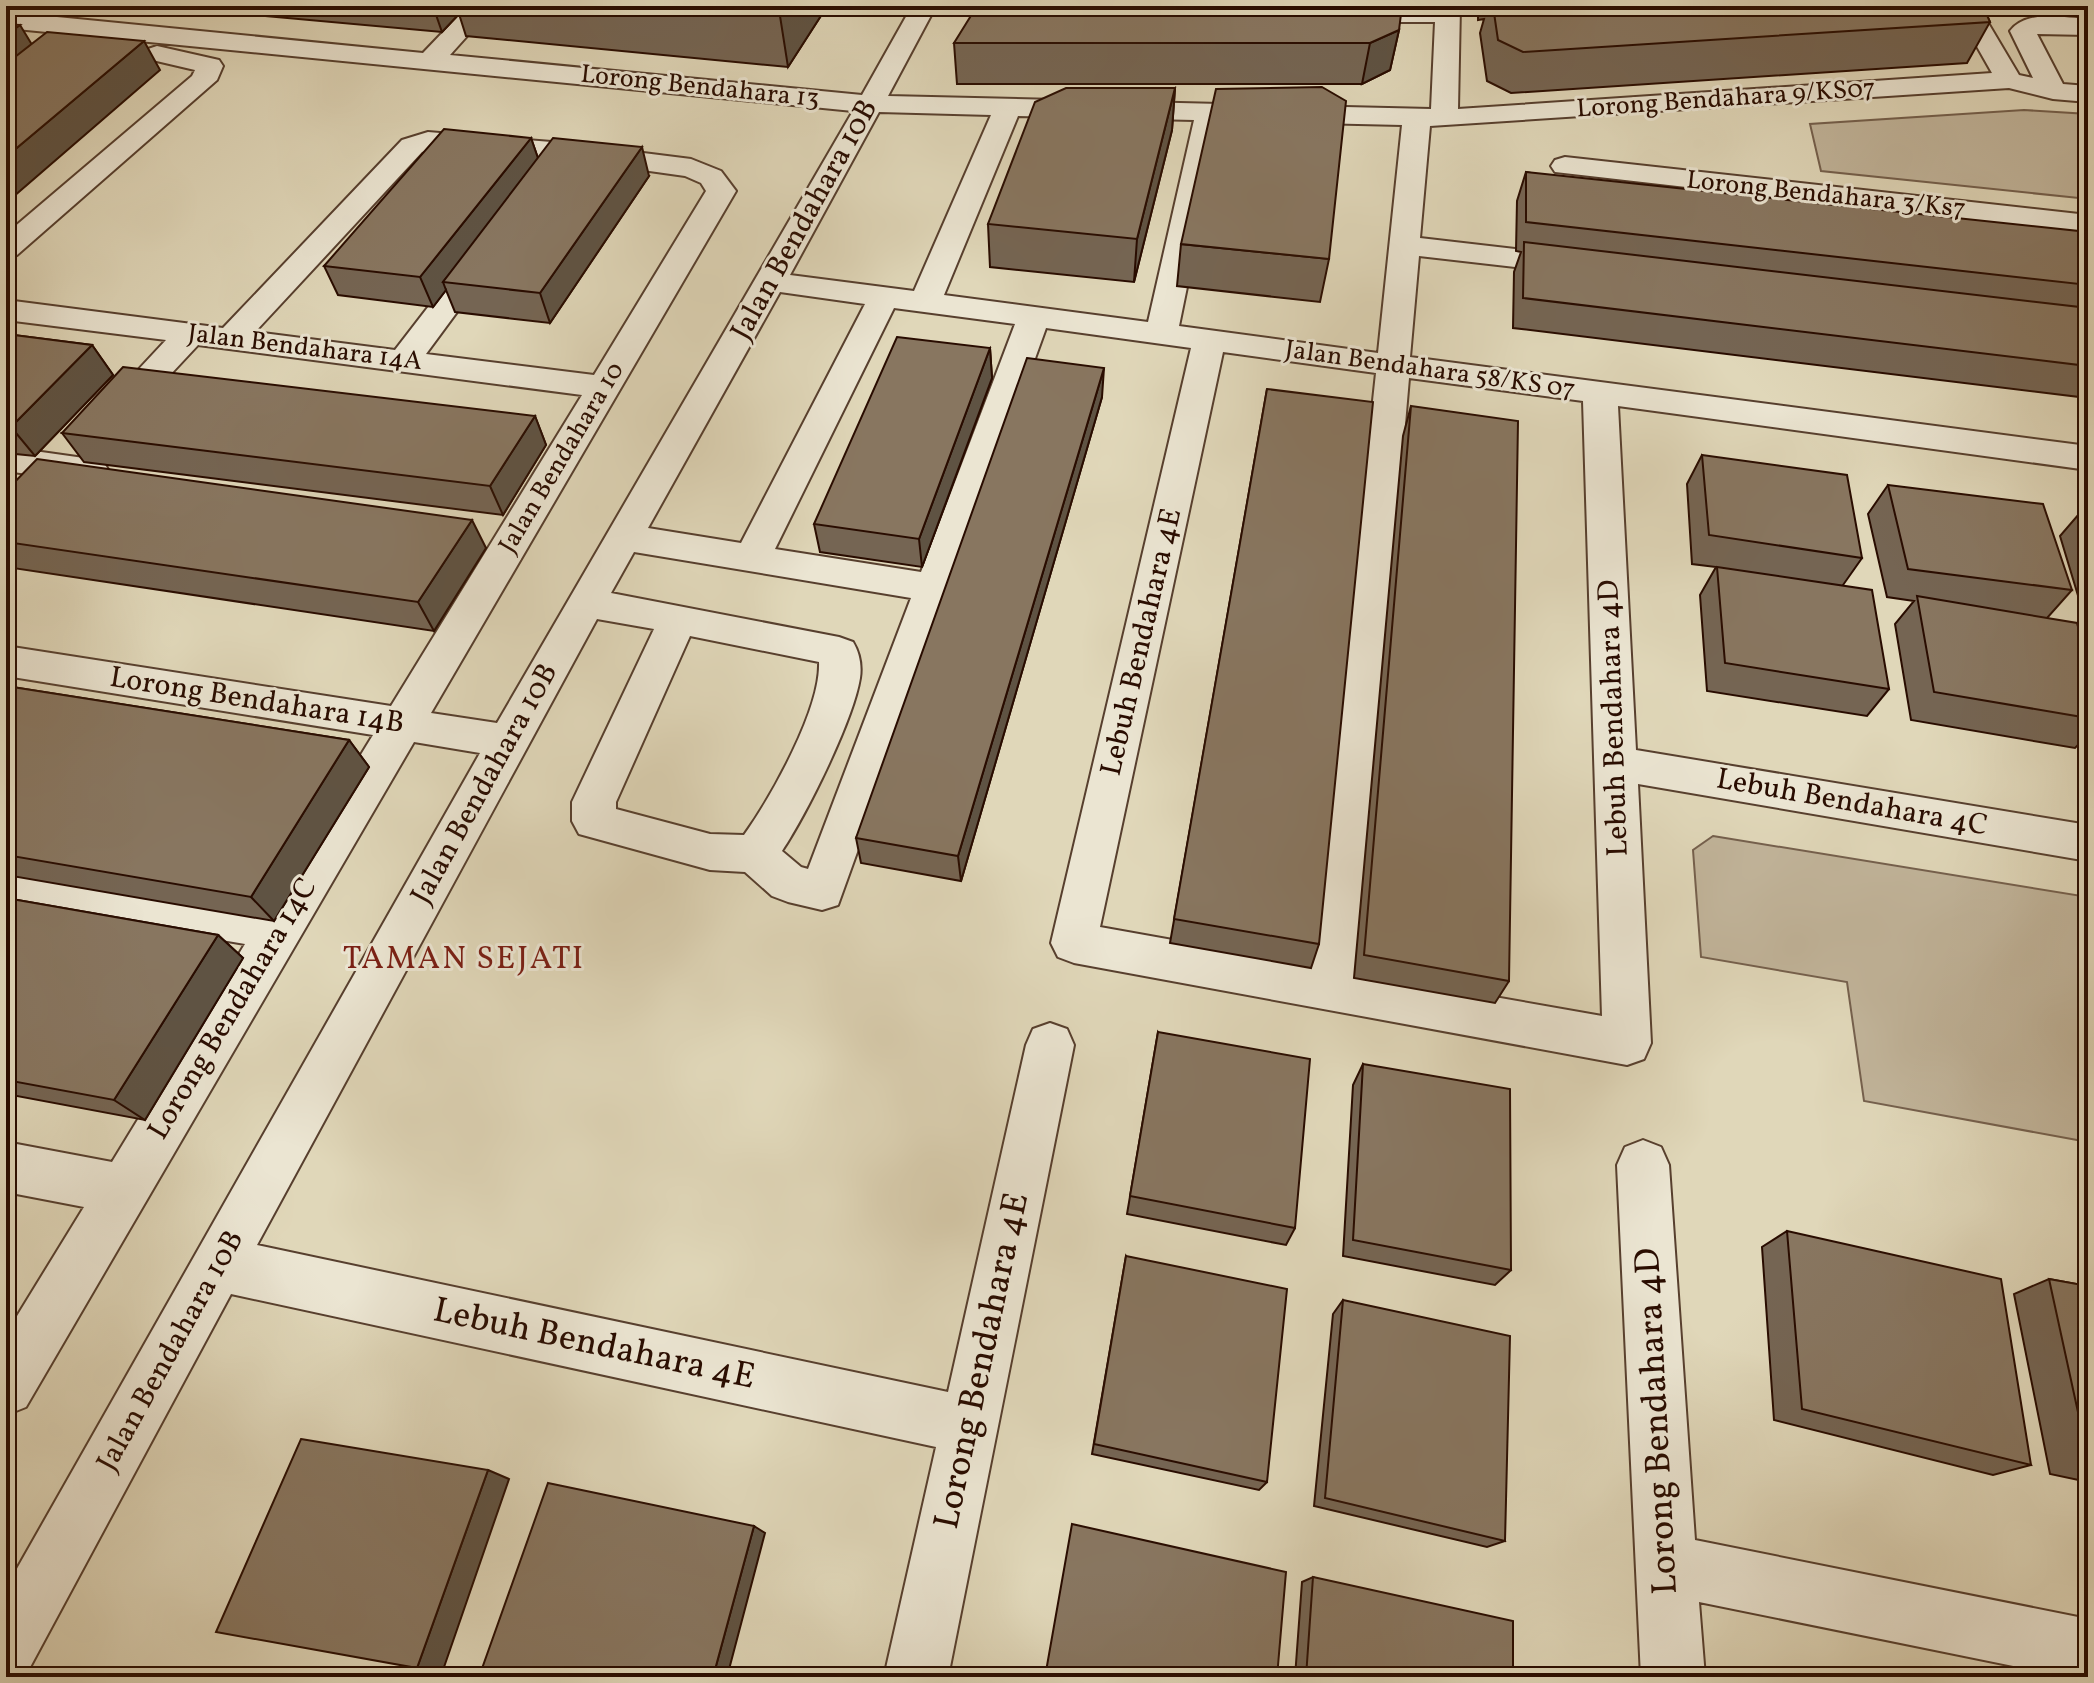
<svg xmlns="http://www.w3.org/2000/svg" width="2094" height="1683" viewBox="0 0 2094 1683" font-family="Vollkorn,serif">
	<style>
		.green { fill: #c1b49a; stroke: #75604d; stroke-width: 2 }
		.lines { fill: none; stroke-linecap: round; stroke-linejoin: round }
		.minor-casing { stroke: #573f2e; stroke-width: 4 }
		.minor { fill: #ebe5d2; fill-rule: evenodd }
		.wall { fill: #756553; stroke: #290c00; stroke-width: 2 }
		.shaded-wall { fill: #5f5343; stroke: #290c00; stroke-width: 2 }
		.building { fill: #887660; stroke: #290c00; stroke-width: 2 }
		.labels { text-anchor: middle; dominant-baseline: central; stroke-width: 6; stroke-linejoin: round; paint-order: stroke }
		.far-street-label { font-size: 26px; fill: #290c00; stroke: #ebe5d2 }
		.street-label { font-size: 30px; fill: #290c00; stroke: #ebe5d2 }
		.neighbourhood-label { font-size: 32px; letter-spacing: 2px; fill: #7a1f14; stroke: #ebe5d2 }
		.near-street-label { font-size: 36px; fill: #290c00; stroke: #ebe5d2 }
	</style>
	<rect width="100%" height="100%" fill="#e0d7b9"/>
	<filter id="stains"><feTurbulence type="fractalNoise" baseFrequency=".0025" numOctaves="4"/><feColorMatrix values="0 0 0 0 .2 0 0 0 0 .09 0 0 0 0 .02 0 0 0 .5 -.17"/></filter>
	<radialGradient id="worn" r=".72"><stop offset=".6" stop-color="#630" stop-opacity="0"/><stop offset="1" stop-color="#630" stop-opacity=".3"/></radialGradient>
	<!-- green -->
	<path class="green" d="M2024 110 2088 114V199L1821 171 1810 124Z
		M1713 836 2088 897V1142L1864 1101 1847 982 1701 957 1693 850Z"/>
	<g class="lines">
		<defs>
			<path id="minor" d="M468 6H494L450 55 862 95 912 6H936L888 96 1431 109 1435 22H1342L1333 20 1330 15 1333 10 1460 6 1458 109 1992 73 1954 6H1978L2019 75 2033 78 2010 31C2027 9 2064 18 2088 19V35L2037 34 2063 84 2088 86V102L2053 99 2009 88 1430 126 1420 238 1577 256 1588 258 1592 265 1588 272 1577 274 1419 256 1410 357 2088 446V470L1618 406 1636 750 2088 825V861L1638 784 1651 1043 1644 1059 1627 1065 1074 963 1058 957 1051 943 1191 348 1046 328 838 905 822 910 788 902 772 896 745 872 710 870 579 834 572 821V802L654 629 597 619 257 1245 948 1392 1026 1045 1033 1029 1050 1023 1067 1029 1074 1045 948 1677H884L936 1447 231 1294 28 1671 6 1677V1588L480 753 414 742 26 1407 6 1415V1334L84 1207 6 1192V1142L112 1162 245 944 6 903V865L267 908 373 735 6 676V646L391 706 582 395 198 345 127 421 115 424 103 421 98 413 166 340 6 320V300L223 328 402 140 428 132 564 143 691 159 721 171 736 191 431 713 497 723 853 111 6 28V12L423 53ZM879 112 991 115 914 291 790 275ZM1018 116 1194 120 1148 322 944 295ZM1221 121 1402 125 1378 353 1179 326ZM431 149 564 159 685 176 701 183 706 191 594 375 426 354 502 251 498 245 487 242 476 245 395 350 255 332 422 152ZM780 292 865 304 741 543 648 528ZM894 308 1015 324 921 572 775 549ZM1223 352 1376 373 1312 965 1100 927ZM1409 378 1583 401 1602 1016 1358 973ZM634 552 911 598 808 869 801 867 782 851C807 813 853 721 860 678 862 665 859 652 853 642L839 637 611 593ZM690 636 819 662C821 709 771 797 744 835L710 834 616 809V802Z
				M157 46 219 60 223 66 217 80 17 255 6 258V234L192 76 195 70 148 59 144 54 148 49Z
				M1565 157 2088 215V233L1555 172 1551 166 1555 160Z
				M6 447 91 459 104 463 109 471 104 479 91 483 6 471Z
				M1643 1140 1661 1147 1669 1165 1695 1540 2088 1619V1677H2067L1699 1602 1705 1677H1641L1617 1165 1625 1147Z"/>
		</defs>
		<!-- minor casing -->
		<use href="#minor" class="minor-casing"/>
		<!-- minor -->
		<use href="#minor" class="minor"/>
	</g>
	<!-- wall -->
	<path class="wall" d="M156 6H823L824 11 788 67 466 36 459 14 442 32Z
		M1478 6H1983L1990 22 1967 63 1511 93 1487 81 1480 33 1484 19 1478 20Z
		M1399 30 1390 70 1362 84H957L954 43Z
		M1175 88 1172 130 1134 282 990 267 988 224Z
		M531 138 538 158 649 176 550 323 455 312 446 290 433 307 338 295 324 266Z
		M1526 172 2088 285V398L1513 328 1514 272 1521 252 1516 251 1517 201Z
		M1181 244 1329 259 1320 302 1177 286Z
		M6 334 92 345 113 375 35 456 6 453Z
		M990 348 992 378 922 567 820 552 814 524Z
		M1267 389 1319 944 1311 968 1170 943Z
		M1102 397 961 881 861 863 856 838Z
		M1411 406 1509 981 1495 1003 1354 978 1403 436Z
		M535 416 546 445 503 515 84 462 62 433Z
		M1702 455 1862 558 1843 585 1889 689 1867 716 1707 691 1700 595 1716 567 1692 564 1687 484Z
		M1888 485 2072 590 2047 618 2088 664V735L2075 748 1911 720 1895 624 1914 601 1887 597 1868 514Z
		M6 491 486 548 434 631 6 567Z
		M2085 507H2088V623L2086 622 2060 536Z
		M6 686 349 740 369 767 274 921 6 875Z
		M6 898 218 935 243 958 145 1120 6 1094Z
		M1158 1032 1295 1228 1286 1245 1127 1214Z
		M1363 1064 1511 1270 1495 1285 1343 1256 1353 1085Z
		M1787 1231 2031 1465 1993 1475 1774 1420 1762 1247Z
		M1126 1256 1267 1482 1259 1490 1092 1454Z
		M2049 1279 2088 1286V1482L2050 1474 2014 1294Z
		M1343 1300 1505 1541 1487 1547 1314 1506 1333 1314Z
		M1313 1577 1513 1677H1295L1302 1582Z"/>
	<!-- shaded-wall -->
	<path class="shaded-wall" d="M433 6H456L459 14 442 32Z
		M787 6H823L824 11 788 67 780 16Z
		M20 25 37 53 6 78V35Z
		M1399 30 1390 70 1362 84 1370 43Z
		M144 41 160 70 6 203V157Z
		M1175 88 1172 130 1134 282 1137 239Z
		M531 138 541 167 443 282 446 290 433 307 420 277Z
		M642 147 649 176 550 323 540 293Z
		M92 345 113 375 35 456 11 427Z
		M990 348 992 378 922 567 919 539Z
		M1104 368 1102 397 961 881 958 856Z
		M535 416 546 445 503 515 490 486Z
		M472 520 486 548 434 631 418 602Z
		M349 740 369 767 274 921 251 897Z
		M218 935 243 958 145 1120 114 1100Z
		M488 1470 509 1479 443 1670 417 1668Z
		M754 1526 765 1533 727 1677H713Z"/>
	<!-- building -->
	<path class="building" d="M678 6H787L780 16Z
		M977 6H1402L1399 30 1370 43H954Z
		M1493 6H1983L1990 22 1523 52 1498 40Z
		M6 24 20 25 6 35Z
		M47 32 144 41 6 157V64Z
		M1322 87 1346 101 1329 259 1181 244 1216 89Z
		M1066 88H1175L1137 239 988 224 1035 102Z
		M444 129 531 138 420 277 324 266Z
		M553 138 642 147 540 293 443 282Z
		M1526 172 2088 232V285L1526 222Z
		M1524 242 2088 308V366L1523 298Z
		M6 334 92 345 11 427H6Z
		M897 337 990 348 919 539 814 524Z
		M1027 358 1104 368 958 856 856 838Z
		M123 367 535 416 490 486 62 433Z
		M1267 389 1373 402 1319 944 1174 919Z
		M1411 406 1518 421 1509 981 1364 955Z
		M1702 455 1847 475 1862 558 1709 535Z
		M37 459 472 520 418 602 6 542V491Z
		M1888 485 2043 504 2072 590 1908 569Z
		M1717 567 1872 590 1889 689 1725 663Z
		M1917 596 2077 623 2088 664V718L1934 692Z
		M6 686 349 740 251 897 6 855Z
		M6 898 218 935 114 1100 6 1080Z
		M1158 1032 1310 1059 1295 1228 1130 1196Z
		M1363 1064 1510 1089 1511 1270 1353 1240Z
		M1787 1231 2001 1279 2031 1465 1802 1409Z
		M1126 1256 1287 1289 1267 1482 1094 1444Z
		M2049 1279 2088 1286V1458Z
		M1343 1300 1510 1336 1505 1541 1325 1498Z
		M301 1439 488 1470 417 1668 216 1632Z
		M548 1483 754 1526 713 1677H479Z
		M1072 1524 1286 1572 1277 1677H1045Z
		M1313 1577 1513 1621V1677H1306Z"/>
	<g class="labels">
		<!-- far-street labels -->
		<g class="far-street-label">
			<text transform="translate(700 87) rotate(6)">Lorong Bendahara 13</text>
			<text transform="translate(1726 99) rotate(-4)">Lorong Bendahara 9/KS07</text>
			<text transform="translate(1826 195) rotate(6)">Lorong Bendahara 3/Ks7</text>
			<text transform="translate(305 348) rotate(7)">Jalan Bendahara 14A</text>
			<text transform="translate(1430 370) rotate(8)">Jalan Bendahara 58/KS 07</text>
			<text transform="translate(562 458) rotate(-59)">Jalan Bendahara 10</text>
		</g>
		<!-- street labels -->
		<g class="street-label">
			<text transform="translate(805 220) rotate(-61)">Jalan Bendahara 10B</text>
			<text transform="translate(1142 642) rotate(-77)">Lebuh Bendahara 4E</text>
			<text transform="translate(257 701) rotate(9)">Lorong Bendahara 14B</text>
			<text transform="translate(1614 718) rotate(-92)">Lebuh Bendahara 4D</text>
			<text transform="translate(485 784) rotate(-61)">Jalan Bendahara 10B</text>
			<text transform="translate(1852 803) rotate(10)">Lebuh Bendahara 4C</text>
			<text transform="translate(233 1009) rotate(-59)">Lorong Bendahara 14C</text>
			<text transform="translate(171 1351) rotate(-61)">Jalan Bendahara 10B</text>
		</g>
		<!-- neighbourhood labels -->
		<g class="neighbourhood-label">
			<text x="464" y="960">TAMAN SEJATI</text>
		</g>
		<!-- near-street labels -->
		<g class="near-street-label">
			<text transform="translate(594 1345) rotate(12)">Lebuh Bendahara 4E</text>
			<text transform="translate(983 1361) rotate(-78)">Lorong Bendahara 4E</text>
			<text transform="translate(1658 1421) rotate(-93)">Lorong Bendahara 4D</text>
		</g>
	</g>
	<!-- margin -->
	<rect width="2094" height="1683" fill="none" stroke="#e0d7b9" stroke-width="32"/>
	<rect x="8" y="8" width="2078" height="1667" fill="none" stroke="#290c00" stroke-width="4"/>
	<rect x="16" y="16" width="2062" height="1651" fill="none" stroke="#290c00" stroke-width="2"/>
	<rect width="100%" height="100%" filter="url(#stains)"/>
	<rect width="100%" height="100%" fill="url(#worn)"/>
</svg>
